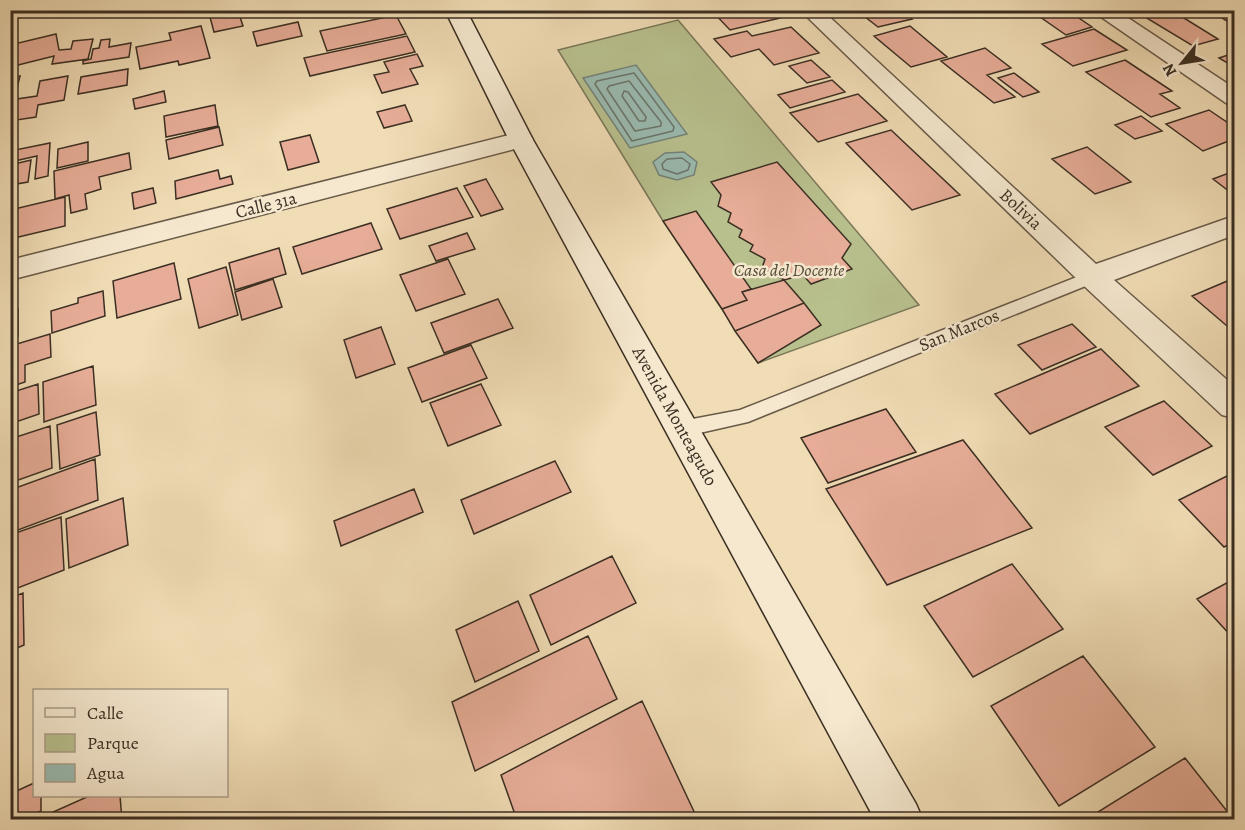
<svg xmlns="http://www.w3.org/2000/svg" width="1245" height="830" viewBox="0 0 1245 830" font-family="Alegreya,serif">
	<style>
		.green { fill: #b8c08e; stroke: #7a7858; stroke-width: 1.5 }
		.water { fill: #9abbb1; stroke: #748378; stroke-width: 1.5 }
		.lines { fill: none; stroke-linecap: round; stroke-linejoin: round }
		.shore { stroke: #6a756a; stroke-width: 1.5 }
		.building { fill: #e7ad98; stroke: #3b2f23; stroke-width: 1.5 }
		.lane-casing { stroke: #685a48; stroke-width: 3 }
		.street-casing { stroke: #685a48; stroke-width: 3 }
		.secondary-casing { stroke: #3b2f23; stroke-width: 3 }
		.lane { fill: #f5e8cf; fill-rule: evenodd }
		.street { fill: #f5e8cf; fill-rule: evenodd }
		.secondary { fill: #f5e8cf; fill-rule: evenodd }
		.labels { text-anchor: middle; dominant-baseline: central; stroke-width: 5; stroke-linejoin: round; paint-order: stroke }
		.street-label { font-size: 18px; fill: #3b2f23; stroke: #f5e8cf }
		.park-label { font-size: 18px; font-style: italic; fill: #544c38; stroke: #f5e8cf }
	</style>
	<rect width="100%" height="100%" fill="#f0dcb5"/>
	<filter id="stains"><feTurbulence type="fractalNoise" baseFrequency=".00333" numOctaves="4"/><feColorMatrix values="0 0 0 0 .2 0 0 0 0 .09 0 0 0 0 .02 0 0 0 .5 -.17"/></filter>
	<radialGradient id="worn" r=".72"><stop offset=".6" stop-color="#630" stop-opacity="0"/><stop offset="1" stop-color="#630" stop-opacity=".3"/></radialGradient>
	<!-- green -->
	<path class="green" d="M678 20 919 305 758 363 663 221 558 50Z"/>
	<!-- water -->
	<path class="water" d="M636 65 687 134 630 148 583 78Z
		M684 152 697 162 694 175 677 180 659 175 653 162 665 153Z"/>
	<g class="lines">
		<!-- shore -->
		<path class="shore" d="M634 73 674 127 673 131 632 141 595 84 597 81Z
			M629 81 661 122V126L635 131 607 89 609 86Z
			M624 91 628 92 646 117 645 121H639L622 96Z
			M682 158 690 164 688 170 677 174 663 169 662 164 667 159Z"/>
	</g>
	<!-- building -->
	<path class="building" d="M711 10H772L780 18 730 30Z
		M887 10H901L912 19 878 27 864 16Z
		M1030 10H1067L1092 27 1066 35Z
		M1171 10 1218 39 1193 46 1145 17Z
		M1209 10H1231L1234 12V21L1230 23Z
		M238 11 243 26 214 32 210 17Z
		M396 15 406 34 327 51 320 31Z
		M298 22 302 36 257 46 253 32Z
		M201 26 210 58 179 65 178 61 140 69 136 47 171 40 169 33Z
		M910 26 947 57 911 67 874 36Z
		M791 27 819 53 774 65 759 49 731 57 714 39 747 31 752 36Z
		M1094 29 1127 50 1073 66 1042 44Z
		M56 34 59 50 71 49 73 41 93 39 88 59 52 64 54 56 10 67V45Z
		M407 36 415 52 310 76 304 58Z
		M110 39 109 47 131 43 129 57 83 64V61L91 59 93 49 99 48 101 40Z
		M985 48 1011 68 987 75 1015 97 994 103 941 61Z
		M1234 53V67L1219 58Z
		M417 54 423 66 410 69 418 84 382 93 374 75 389 72 384 62Z
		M811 60 830 77 807 83 789 66Z
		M1125 60 1172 91 1160 94 1180 108 1151 117 1086 72Z
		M128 69 127 85 78 94 81 77Z
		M1014 73 1039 92 1023 97 998 78Z
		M20 76 15 96 10 97V78Z
		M68 76 64 100 38 105 36 117 10 121V100L37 96 40 81Z
		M832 80 845 92 790 108 778 95Z
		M164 91 166 102 135 109 133 99Z
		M858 94 887 121 818 142 790 113Z
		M215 105 218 126 166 137 164 116Z
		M405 105 412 121 384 128 377 112Z
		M1209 110 1234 127V139L1203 151 1166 124Z
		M1141 116 1162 131 1135 139 1115 125Z
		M219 127 223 145 169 159 166 140Z
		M891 130 960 195 912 210 846 143Z
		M310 135 319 162 288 170 280 142Z
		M88 142V161L57 168 58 149Z
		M50 143 48 176 35 179 37 156 10 162V151Z
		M1087 147 1131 182 1095 194 1052 159Z
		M129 153 131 169 99 177 101 189 85 194 87 209 71 213 69 195 55 199 54 171Z
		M31 160 28 182 10 185V165Z
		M777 162 851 244 842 258 852 269 811 284 803 275 784 280 762 268 765 259 750 251 753 245 739 237 742 230 728 222 731 213 718 206 721 195 711 182Z
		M218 170 220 179 231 176 233 184 176 199 175 181Z
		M1234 171V195L1213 179Z
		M486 179 503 209 481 216 464 186Z
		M153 188 156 203 134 209 132 193Z
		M457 188 473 217 400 239 387 209Z
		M65 197V226L10 239V210Z
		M696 211 751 289 742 292 747 300 722 309 663 221Z
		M371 223 382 249 302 274 293 247Z
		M467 233 475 249 436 261 429 246Z
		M279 248 286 274 235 290 229 263Z
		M448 259 465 294 416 311 400 275Z
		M174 263 181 299 117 318 113 281Z
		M226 267 238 315 199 328 188 279Z
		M273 279 282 307 242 320 235 292Z
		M1232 279 1234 281V323L1227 326 1192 296Z
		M784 280 804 303 735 331 722 309 747 300 742 292Z
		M103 291 105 316 52 333 51 311 78 303V298Z
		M498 299 513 328 444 353 431 323Z
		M804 303 821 325 758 363 735 331Z
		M18 309V336L10 339V311Z
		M1072 324 1096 347 1042 370 1018 345Z
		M381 327 395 364 356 378 344 340Z
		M50 334 51 357 25 365V382L10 387V346Z
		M471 345 487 378 422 402 408 368Z
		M1101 349 1139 386 1030 434 995 394Z
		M93 366 96 405 44 422 43 382Z
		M38 384 39 414 10 424V393Z
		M481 384 501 425 448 446 430 403Z
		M1164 401 1212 446 1153 475 1105 427Z
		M886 409 916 452 828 483 801 438Z
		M96 412 100 455 60 469 57 425Z
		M50 426 52 468 10 483V439Z
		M963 440 1032 528 887 585 826 489Z
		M95 459 98 500 10 533V490Z
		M555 461 571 492 474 534 461 500Z
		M1233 473 1234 542 1224 547 1179 500Z
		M414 489 423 512 341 546 334 521Z
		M123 498 128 545 69 568 66 519Z
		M61 517 64 570 10 591V535Z
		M612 556 636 603 551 645 530 595Z
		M1012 564 1063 629 973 677 924 606Z
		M1234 579V639L1197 599Z
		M23 593 24 645 10 651V598Z
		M518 601 539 651 475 682 456 630Z
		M588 636 617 699 475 771 452 702Z
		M1083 656 1155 747 1059 806 991 706Z
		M642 701 698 820H517L501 775Z
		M1185 758 1234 820H1085Z
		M34 783V796H41V811L22 820H10V794Z
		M89 796H120L122 820H42V817Z"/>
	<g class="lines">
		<defs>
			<path id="lane" d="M1092 271 1098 273 1100 277 1098 281 748 422 682 437 676 434 673 429 676 424 682 421 740 410Z"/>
			<path id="street" d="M800 10H822L1096 264 1234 216V235L1114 280 1234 386V418L1222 415 1082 284Z
				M1091 10H1116L1234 88V105L1226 103Z
				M521 132 530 135 533 140 530 145 10 280V260Z"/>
			<path id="secondary" d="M10 10H35L32 14 10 19Z
				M445 10H466L533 140 916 804 923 820H875L509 140Z"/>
		</defs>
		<!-- lane casing -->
		<use href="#lane" class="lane-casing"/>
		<!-- street casing -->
		<use href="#street" class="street-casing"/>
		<!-- secondary casing -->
		<use href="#secondary" class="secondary-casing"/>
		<!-- lane -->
		<use href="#lane" class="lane"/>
		<!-- street -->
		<use href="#street" class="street"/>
		<!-- secondary -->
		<use href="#secondary" class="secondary"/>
	</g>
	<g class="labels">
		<!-- street labels -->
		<g class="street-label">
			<text transform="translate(266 205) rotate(-14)">Calle 31a</text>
			<text transform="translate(1021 209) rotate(43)">Bolivia</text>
			<text transform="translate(959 330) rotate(-22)">San Marcos</text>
			<text transform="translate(675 416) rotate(61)">Avenida Monteagudo</text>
		</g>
		<!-- park labels -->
		<g class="park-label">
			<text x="789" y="270">Casa del Docente</text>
		</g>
	</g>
	<!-- margin -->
	<rect width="1245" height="830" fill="none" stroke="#f0dcb5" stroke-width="36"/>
	<rect x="12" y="12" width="1221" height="806" fill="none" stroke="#3b2f23" stroke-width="3"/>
	<rect x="18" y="18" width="1209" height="794" fill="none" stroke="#3b2f23" stroke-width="1.5"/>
	<!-- legend -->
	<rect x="33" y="689" width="195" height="108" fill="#f5e8cf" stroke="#ab9e8a" stroke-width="1.5"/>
	<rect x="45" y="708" width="30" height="9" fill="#f5e8cf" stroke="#ab9e8a" stroke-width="1.5"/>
	<text x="87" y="719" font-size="18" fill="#3b2f23">Calle</text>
	<rect x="45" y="734" width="30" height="18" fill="#b8c08e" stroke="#ab9e8a" stroke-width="1.5"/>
	<text x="87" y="749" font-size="18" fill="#3b2f23">Parque</text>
	<rect x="45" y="764" width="30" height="18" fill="#9abbb1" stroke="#ab9e8a" stroke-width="1.5"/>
	<text x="87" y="779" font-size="18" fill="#3b2f23">Agua</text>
	<!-- north arrow -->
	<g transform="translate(1182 63) rotate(240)" stroke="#f5e8cf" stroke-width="4.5" paint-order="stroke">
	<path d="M0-4.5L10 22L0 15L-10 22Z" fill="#3b2f23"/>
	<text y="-9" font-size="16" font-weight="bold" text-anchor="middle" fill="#3b2f23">N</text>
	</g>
	<rect width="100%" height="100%" filter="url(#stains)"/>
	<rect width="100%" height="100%" fill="url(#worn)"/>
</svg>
